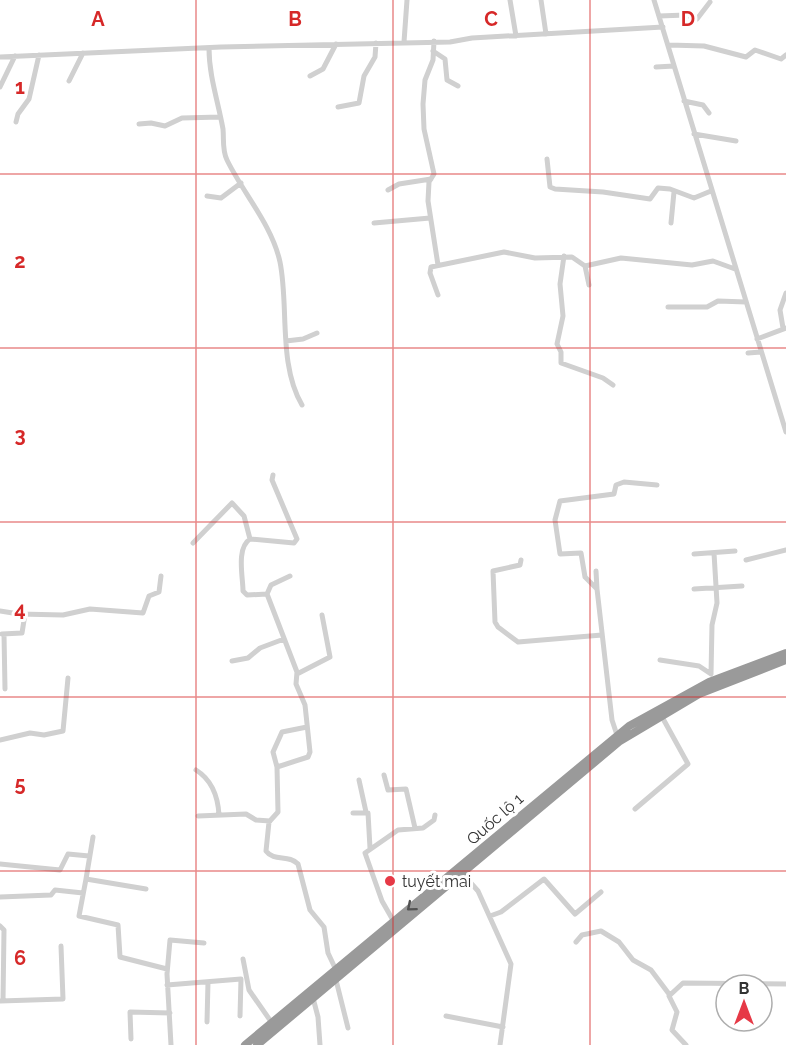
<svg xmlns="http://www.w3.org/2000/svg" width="786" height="1045" viewBox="0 0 786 1045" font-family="Raleway,sans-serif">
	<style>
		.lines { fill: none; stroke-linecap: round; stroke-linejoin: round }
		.minor { stroke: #d0d0d0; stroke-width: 5 }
		.highway { stroke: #9a9a9a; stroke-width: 8 }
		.oneway { stroke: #525252 }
		.grid { fill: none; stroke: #d62828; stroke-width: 1.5; stroke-opacity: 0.55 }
		.poi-dot { fill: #e63946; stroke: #fff; stroke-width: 2 }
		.labels { text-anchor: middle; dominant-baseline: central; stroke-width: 6; stroke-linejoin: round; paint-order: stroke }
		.street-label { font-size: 16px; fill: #333; stroke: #fff }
		.poi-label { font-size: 16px; fill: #333; stroke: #fff; text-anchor: start }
		.grid-label { font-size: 20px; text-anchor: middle; font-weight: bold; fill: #d62828; stroke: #fff; stroke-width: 6; stroke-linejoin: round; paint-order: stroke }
	</style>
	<rect width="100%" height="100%" fill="#fff"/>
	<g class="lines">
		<!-- minor -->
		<path class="minor" d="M510 0 516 36
			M541 0 546 34
			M654 0 786 432
			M659 16 686 15 697 19 710 2
			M434 41 433 60 425 80 423 104 424 129 434 174 429 182 428 201 438 265
			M404 42 407 0
			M669 45 704 46 746 57 755 50 781 59 786 55
			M209 48C209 76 218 101 223 129 224 139 222 150 227 160 243 193 272 225 280 262 289 306 278 364 302 405
			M433 51 445 59 447 80 458 86
			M0 57 221 47 450 42 472 38 663 27
			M656 67 674 66
			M310 76 323 69 336 44
			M69 81 83 53
			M0 87 15 56
			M684 101 703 105 709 113
			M338 107 359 103 364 76 375 57 376 43
			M16 122 18 114 29 99 39 55
			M139 124 151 123 165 126 182 118 220 117
			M694 134 736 141
			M547 159 550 187 555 189 603 192 650 199 658 188 670 189 694 198 711 191
			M388 190 399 184 431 179
			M207 196 221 198 241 183
			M374 223 430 218
			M671 223 674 192
			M564 256 560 284 563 316 557 344 561 352V363L603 378 613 385
			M585 266 589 285
			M438 295 430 273 431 267 504 252 535 258 572 257 585 266 621 258 692 265 713 261 735 269
			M668 307H707L718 301 746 302
			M783 328 780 310 786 293
			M757 339 786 328
			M286 341 303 339 317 333
			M748 353 761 352
			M273 475 272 480 297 539 294 543 250 539C236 548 243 577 243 591L247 595 267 594 297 672 296 684 305 705 310 752 308 757 277 767 278 812 269 822 266 851C274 862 289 854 298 864L310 910 324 927 328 953 336 970
			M193 543 232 503 244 516 250 539
			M694 554 735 551
			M521 560 520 565 493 571 495 622 498 627 518 642 602 635
			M746 560 786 550
			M596 571 597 589
			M694 589 742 586
			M267 594 271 585 290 576
			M0 611 19 614 63 615 90 609 143 613 149 596 159 592 161 576
			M2 634 22 633 25 614
			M4 634 5 689
			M660 660 699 666 711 674
			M232 661 248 658 260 648 284 639
			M297 674 330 657 322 615
			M711 674 712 625 717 603 714 553
			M617 735 612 720 597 589 585 577 581 553 560 554 555 520 560 501 614 494 616 485 624 482 657 485
			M0 740 30 733 44 735 63 731 68 678
			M277 767 273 752 282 732 307 727
			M196 770C212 780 218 797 219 815
			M384 775 388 790 406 789 415 828
			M359 780 366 812
			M635 809 688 764 661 715
			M353 813H368L370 848
			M198 816 246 814 256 820 270 821
			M0 864 60 870 68 854 89 856
			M461 872 478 891 511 964 500 1045
			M86 879 93 837
			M146 889 86 879 79 916 118 925 120 957 167 969
			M0 897 51 895 55 890 83 893
			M490 916 501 912 544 879 575 914 601 892
			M394 922 382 901 365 853 398 830 423 828 434 820 435 815
			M0 926 4 930 3 1001
			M576 942 582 935 601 931 619 942 633 960 651 970 669 994
			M243 959 249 990 272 1023
			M336 980 348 1028
			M167 985 241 979 240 1016
			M313 998 318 1017 320 1045
			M0 1001 63 999 61 946
			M446 1016 503 1027
			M207 1022 208 982
			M131 1039 130 1012 170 1013
			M171 1045 167 974 170 940 204 943
			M686 1045 672 1030 677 1012 669 996 683 983 786 984"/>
		<!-- highway -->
		<path class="highway" d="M245 1045 629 726 709 682 786 653
			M257 1045 620 741 699 694 786 660"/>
	</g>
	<!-- one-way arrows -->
	<defs><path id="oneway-chevron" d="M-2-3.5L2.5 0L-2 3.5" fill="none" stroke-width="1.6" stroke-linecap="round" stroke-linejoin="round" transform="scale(1.5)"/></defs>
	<use class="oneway" href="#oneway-chevron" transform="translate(411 907) rotate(140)"/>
	<!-- grid -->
	<path class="grid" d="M196 0V1045M393 0V1045M590 0V1045M0 174H786M0 348H786M0 522H786M0 697H786M0 871H786"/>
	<!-- markers -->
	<circle class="poi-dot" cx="390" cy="881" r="6"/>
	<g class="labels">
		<!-- street labels -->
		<g class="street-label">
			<text transform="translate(495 819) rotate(-41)">Quốc lộ 1</text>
		</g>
		<!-- poi labels -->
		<g class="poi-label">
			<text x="402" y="881">tuyết mai</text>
		</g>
	</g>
	<g class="grid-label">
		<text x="98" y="26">A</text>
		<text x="295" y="26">B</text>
		<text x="491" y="26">C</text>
		<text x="688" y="26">D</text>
		<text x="20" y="94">1</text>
		<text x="20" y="268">2</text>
		<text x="20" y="442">3</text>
		<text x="20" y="616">4</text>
		<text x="20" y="791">5</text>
		<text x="20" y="965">6</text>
	</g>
	<!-- north arrow -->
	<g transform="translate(744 1003)"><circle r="28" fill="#ffffff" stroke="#adadad" stroke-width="1.5"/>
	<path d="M0-4.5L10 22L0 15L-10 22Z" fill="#e63946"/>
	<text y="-9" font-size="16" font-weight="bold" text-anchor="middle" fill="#333333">B</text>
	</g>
</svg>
